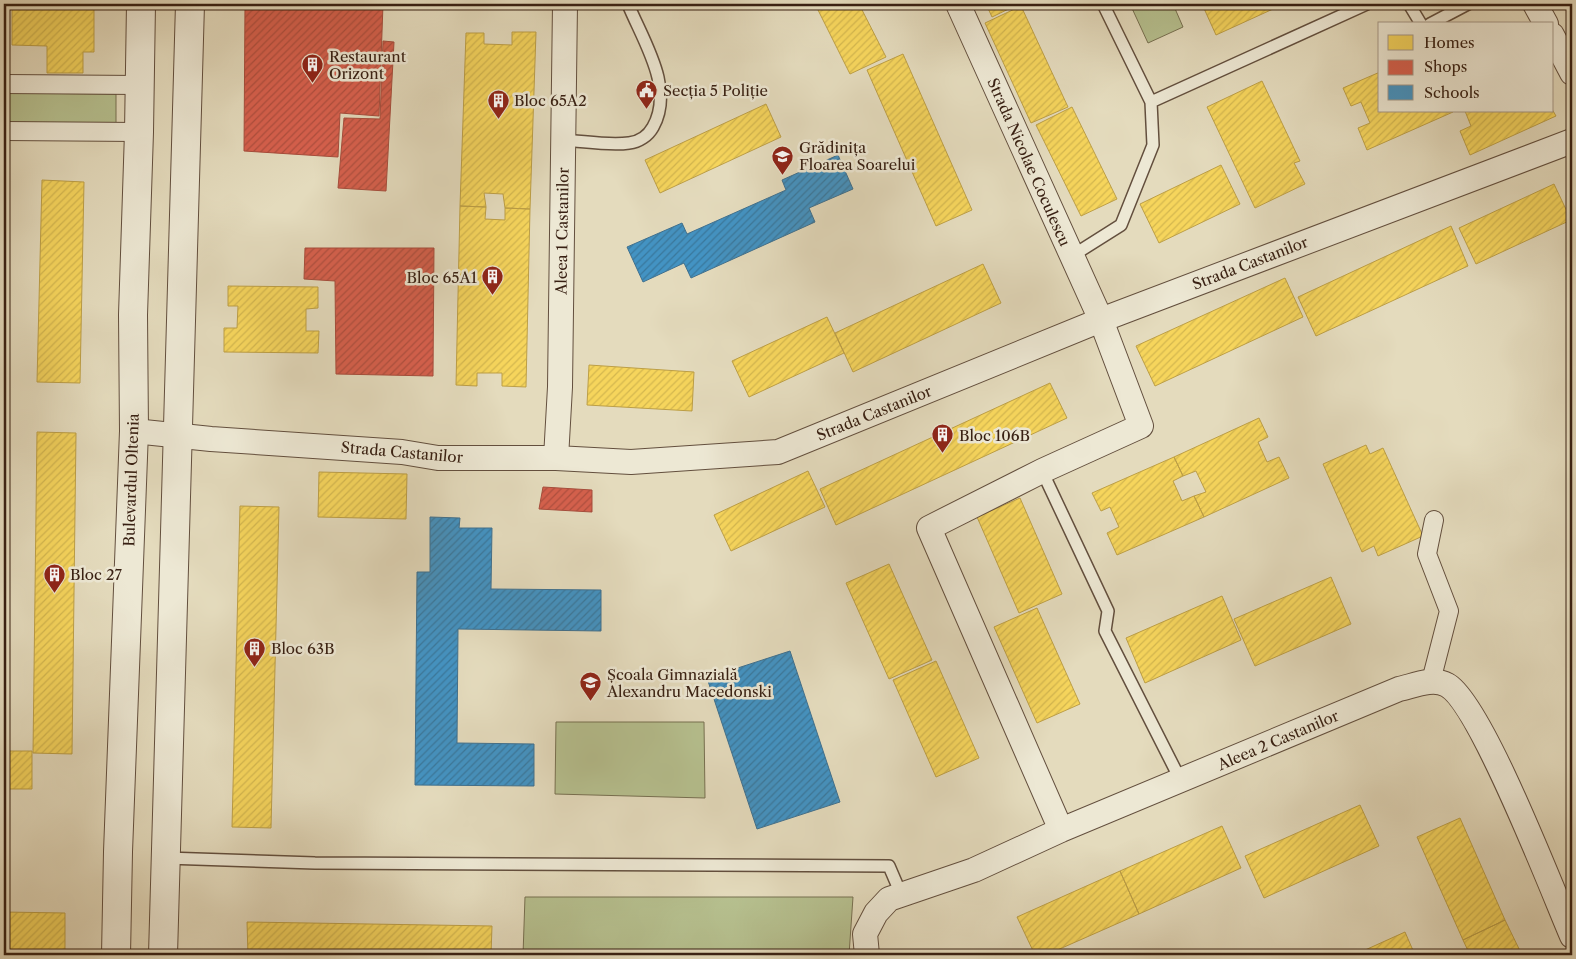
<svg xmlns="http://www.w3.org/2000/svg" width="1576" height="959" viewBox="0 0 1576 959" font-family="'Libre Caslon Text',serif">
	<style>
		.green { fill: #b6c08f; stroke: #777051 }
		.homes { fill: url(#homes-hatch); stroke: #bd9f46 }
		.shops { fill: url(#shops-hatch); stroke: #a74d3c }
		.schools { fill: url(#schools-hatch); stroke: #40708e }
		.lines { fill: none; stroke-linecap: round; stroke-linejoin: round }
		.service-casing { stroke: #634f3e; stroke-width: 14 }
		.pedestrian-casing { stroke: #634f3e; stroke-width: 20 }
		.minor-casing { stroke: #634f3e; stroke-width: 26 }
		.tertiary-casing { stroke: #634f3e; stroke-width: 30 }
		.service { stroke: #ede8d4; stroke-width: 11 }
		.pedestrian { stroke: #ede8d4; stroke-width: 18 }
		.minor { stroke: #ede8d4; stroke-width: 24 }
		.tertiary { stroke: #ede8d4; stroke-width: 28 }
		.labels { text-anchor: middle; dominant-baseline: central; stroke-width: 5; stroke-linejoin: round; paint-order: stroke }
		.poi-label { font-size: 15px; fill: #382013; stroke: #ede8d4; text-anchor: start }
		.street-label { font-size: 15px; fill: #382013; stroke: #ede8d4 }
	</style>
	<defs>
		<pattern id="homes-hatch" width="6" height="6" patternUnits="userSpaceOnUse" patternTransform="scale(1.25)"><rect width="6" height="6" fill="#f6d55c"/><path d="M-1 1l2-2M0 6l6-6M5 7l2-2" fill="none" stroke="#d4b74f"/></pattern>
		<pattern id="shops-hatch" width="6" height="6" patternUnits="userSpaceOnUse" patternTransform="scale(1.25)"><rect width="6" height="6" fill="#d6604d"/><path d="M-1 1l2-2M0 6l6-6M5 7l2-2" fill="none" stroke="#af4f3f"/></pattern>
		<pattern id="schools-hatch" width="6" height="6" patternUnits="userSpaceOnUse" patternTransform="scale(1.25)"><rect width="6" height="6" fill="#4393c3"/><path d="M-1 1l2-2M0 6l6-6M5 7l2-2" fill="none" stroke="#39789d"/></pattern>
	</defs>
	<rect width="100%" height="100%" fill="#e4dbbd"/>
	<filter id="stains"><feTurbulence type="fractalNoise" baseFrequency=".004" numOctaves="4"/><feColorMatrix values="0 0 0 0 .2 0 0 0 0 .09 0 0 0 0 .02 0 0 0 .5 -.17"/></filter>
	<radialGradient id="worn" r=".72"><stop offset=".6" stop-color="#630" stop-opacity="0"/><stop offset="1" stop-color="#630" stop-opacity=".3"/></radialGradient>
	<!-- green -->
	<path class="green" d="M1130 4H1173L1183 27 1148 43Z
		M4 93 116 94V124L4 122Z
		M556 722H704L705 798 555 794Z
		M525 897H853L849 955H523Z"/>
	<!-- homes -->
	<path class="homes" d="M12 4H94V52H83V73H47V46L12 45Z
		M815 4H859L886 57 850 74Z
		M986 4H1019L992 17Z
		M1202 4H1284L1216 35Z
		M1021 6 1068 107 1031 123 985 23Z
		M512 32H536L530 209 505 208 503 194 484 193 486 207 460 206 466 33H484V44L512 45Z
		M903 54 972 210 936 226 867 70Z
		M1380 72V111L1453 112 1367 150 1358 128 1370 123 1361 102 1351 106 1343 88Z
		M1262 81 1300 161 1294 163 1305 184 1255 208 1207 107Z
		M766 104 781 137 660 193 645 160Z
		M1072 107 1117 199 1081 216 1036 125Z
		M1552 109 1556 116 1470 155 1460 131 1471 126 1465 111H1552Z
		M1221 165 1240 204 1159 243 1140 204Z
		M42 180 84 182 80 383 37 382Z
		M1554 184 1571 220 1476 264 1459 228Z
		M460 206 486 207 485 219 505 220V208L530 209 526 387 502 386V373H477V386L456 385Z
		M1451 226 1468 266 1316 336 1298 297Z
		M983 264 1001 303 853 372 835 333Z
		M1285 278 1303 317 1155 386 1136 346Z
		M228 286 318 287V308L306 309V331H319L318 353 224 352V328H237L238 306H228Z
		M827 317 844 353 749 397 732 361Z
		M589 365 694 372 692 411 587 405Z
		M1050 383 1067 418 836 525 820 489Z
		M1259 418 1268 437 1258 442 1267 462 1279 457 1289 478 1204 517 1194 496 1206 492 1196 471 1183 476 1174 457Z
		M37 432 76 433 72 754 33 753Z
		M1366 445 1370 454 1383 448 1423 536 1378 556 1374 546 1362 552 1323 464Z
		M1174 457 1183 476 1173 481 1182 501 1194 496 1204 517 1117 555 1107 533 1119 527 1110 507 1101 511 1092 493Z
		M808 471 825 507 731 551 714 515Z
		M319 472 407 474 406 519 318 517Z
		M1020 498 1062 594 1019 613 977 517Z
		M240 506 279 507 271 828 232 827Z
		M889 564 932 660 889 679 846 583Z
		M1331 577 1351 624 1255 666 1234 619Z
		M1222 596 1241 640 1145 683 1126 638Z
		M1037 608 1080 704 1037 723 994 627Z
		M936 661 979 758 936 777 893 680Z
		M4 751H32V789H4Z
		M1360 805 1379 846 1264 898 1245 856Z
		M1460 818 1505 920 1463 940 1417 837Z
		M1222 826 1241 868 1139 914 1120 871Z
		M1120 871 1139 914 1046 955H1035L1017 917Z
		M4 912 65 913V955H4Z
		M1505 920 1522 955H1470L1463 940Z
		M247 922 492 926 491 955H248Z
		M1405 932 1415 955H1354Z"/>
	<!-- shops -->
	<path class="shops" d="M245 4H383L379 116 340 113 338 157 244 151Z
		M383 41 394 42 386 191 338 188 344 118 380 119Z
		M305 248H434L433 376 336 374 335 281 304 279Z
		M543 487 592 490V512L539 509Z"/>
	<!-- schools -->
	<path class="schools" d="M838 155 853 189 809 208 815 222 691 278 684 263 643 282 627 247 682 223 687 234 786 190 782 180Z
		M430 517 460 518 459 528H492L491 589 601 590V631L458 629 457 743 534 744V786L415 785 417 572H430Z
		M790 651 840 802 757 829 707 678Z"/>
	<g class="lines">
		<defs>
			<path id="service" d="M1409 4 1421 24
				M1430 24 1468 4
				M1151 102 1367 4
				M563 140C584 141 608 146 629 143 639 142 648 136 653 127 675 88 643 41 628 4
				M1072 256 1121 225 1153 145 1151 102 1103 4
				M1042 471 1108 611 1105 631 1181 781
				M166 858 315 863 889 866 901 894"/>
			<path id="pedestrian" d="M4 84 140 85
				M4 131 139 132
				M1431 681 1449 611 1427 554 1434 520"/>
			<path id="minor" d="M958 4 1101 320 1141 426 1042 471 929 528 1061 830
				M1535 4 1546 24
				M1552 35 1572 73
				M134 431 211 439 402 452 438 458H556L631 462 778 452 1101 320 1572 141
				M556 458 560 387 565 4
				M867 955 865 934 876 913 889 899 974 870 1061 830 1399 689C1413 686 1433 677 1447 685 1480 702 1553 892 1572 936"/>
			<path id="tertiary" d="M116 955 118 852 134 431 133 315 139 132 141 4
				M163 955 190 4"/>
		</defs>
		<!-- service casing -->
		<use href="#service" class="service-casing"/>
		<!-- pedestrian casing -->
		<use href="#pedestrian" class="pedestrian-casing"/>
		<!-- minor casing -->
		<use href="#minor" class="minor-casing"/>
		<!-- tertiary casing -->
		<use href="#tertiary" class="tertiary-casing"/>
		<!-- service -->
		<use href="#service" class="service"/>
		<!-- pedestrian -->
		<use href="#pedestrian" class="pedestrian"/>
		<!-- minor -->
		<use href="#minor" class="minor"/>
		<!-- tertiary -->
		<use href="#tertiary" class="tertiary"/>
	</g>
	<!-- icons -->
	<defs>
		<symbol id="building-pin" viewBox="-11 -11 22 30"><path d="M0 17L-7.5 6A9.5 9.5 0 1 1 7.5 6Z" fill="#8f2418" stroke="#ede8d4"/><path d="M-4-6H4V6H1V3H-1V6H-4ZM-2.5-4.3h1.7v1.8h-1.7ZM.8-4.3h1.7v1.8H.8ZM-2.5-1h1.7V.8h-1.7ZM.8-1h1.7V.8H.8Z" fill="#fff"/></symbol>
		<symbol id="civic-pin" viewBox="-11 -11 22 30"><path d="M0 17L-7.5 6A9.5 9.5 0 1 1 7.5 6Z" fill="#8f2418" stroke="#ede8d4"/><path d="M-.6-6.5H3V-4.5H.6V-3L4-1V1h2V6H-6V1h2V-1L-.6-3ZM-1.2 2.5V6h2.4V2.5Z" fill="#fff"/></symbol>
		<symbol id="school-pin" viewBox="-11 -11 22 30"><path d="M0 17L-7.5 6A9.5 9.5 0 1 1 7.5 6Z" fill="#8f2418" stroke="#ede8d4"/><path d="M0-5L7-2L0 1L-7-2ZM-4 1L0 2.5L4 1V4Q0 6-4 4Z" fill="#fff"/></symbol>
	</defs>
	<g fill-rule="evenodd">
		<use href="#building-pin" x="300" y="52" width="25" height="34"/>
		<use href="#civic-pin" x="634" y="78" width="25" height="34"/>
		<use href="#building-pin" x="486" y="88" width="25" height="34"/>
		<use href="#school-pin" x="770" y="144" width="25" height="34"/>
		<use href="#building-pin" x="480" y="264" width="25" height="34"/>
		<use href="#building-pin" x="930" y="422" width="25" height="34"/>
		<use href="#building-pin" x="42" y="562" width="25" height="34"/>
		<use href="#building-pin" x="242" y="636" width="25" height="34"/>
		<use href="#school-pin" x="578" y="670" width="25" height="34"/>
	</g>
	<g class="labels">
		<!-- poi labels -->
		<g class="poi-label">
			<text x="329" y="56">Restaurant<tspan x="329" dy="17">Orizont</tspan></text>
			<text x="663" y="90">Secția 5 Poliție</text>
			<text x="514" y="100">Bloc 65A2</text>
			<text x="799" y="147">Grădinița<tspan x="799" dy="17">Floarea Soarelui</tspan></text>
			<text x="477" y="277" text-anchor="end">Bloc 65A1</text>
			<text x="959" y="435">Bloc 106B</text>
			<text x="70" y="574">Bloc 27</text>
			<text x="271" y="648">Bloc 63B</text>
			<text x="607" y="674">Școala Gimnazială<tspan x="607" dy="17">Alexandru Macedonski</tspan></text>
		</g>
		<!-- street labels -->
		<g class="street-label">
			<text transform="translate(1029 162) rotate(66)">Strada Nicolae Coculescu</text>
			<text transform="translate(562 231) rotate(-89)">Aleea 1 Castanilor</text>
			<text transform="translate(1250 263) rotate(-21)">Strada Castanilor</text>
			<text transform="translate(874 413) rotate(-22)">Strada Castanilor</text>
			<text transform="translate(402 452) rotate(5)">Strada Castanilor</text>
			<text transform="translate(131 480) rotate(-88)">Bulevardul Oltenia</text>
			<text transform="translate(1278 740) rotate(-23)">Aleea 2 Castanilor</text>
		</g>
	</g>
	<!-- margin -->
	<rect width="1576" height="959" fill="none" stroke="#e4dbbd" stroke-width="20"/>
	<rect x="5" y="5" width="1566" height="949" fill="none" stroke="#382013" stroke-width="2.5"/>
	<rect x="10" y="10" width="1556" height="939" fill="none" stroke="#382013"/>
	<!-- legend -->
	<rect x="1378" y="22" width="175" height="90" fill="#ede8d4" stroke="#a59887"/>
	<rect x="1388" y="35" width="25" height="15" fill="#f6d55c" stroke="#a59887"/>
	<text x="1424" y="48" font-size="15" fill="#382013">Homes</text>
	<rect x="1388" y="60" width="25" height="15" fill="#d6604d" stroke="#a59887"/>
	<text x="1424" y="72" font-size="15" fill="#382013">Shops</text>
	<rect x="1388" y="85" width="25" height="15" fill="#4393c3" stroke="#a59887"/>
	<text x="1424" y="98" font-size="15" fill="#382013">Schools</text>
	<rect width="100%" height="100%" filter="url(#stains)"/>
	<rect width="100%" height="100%" fill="url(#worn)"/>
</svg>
